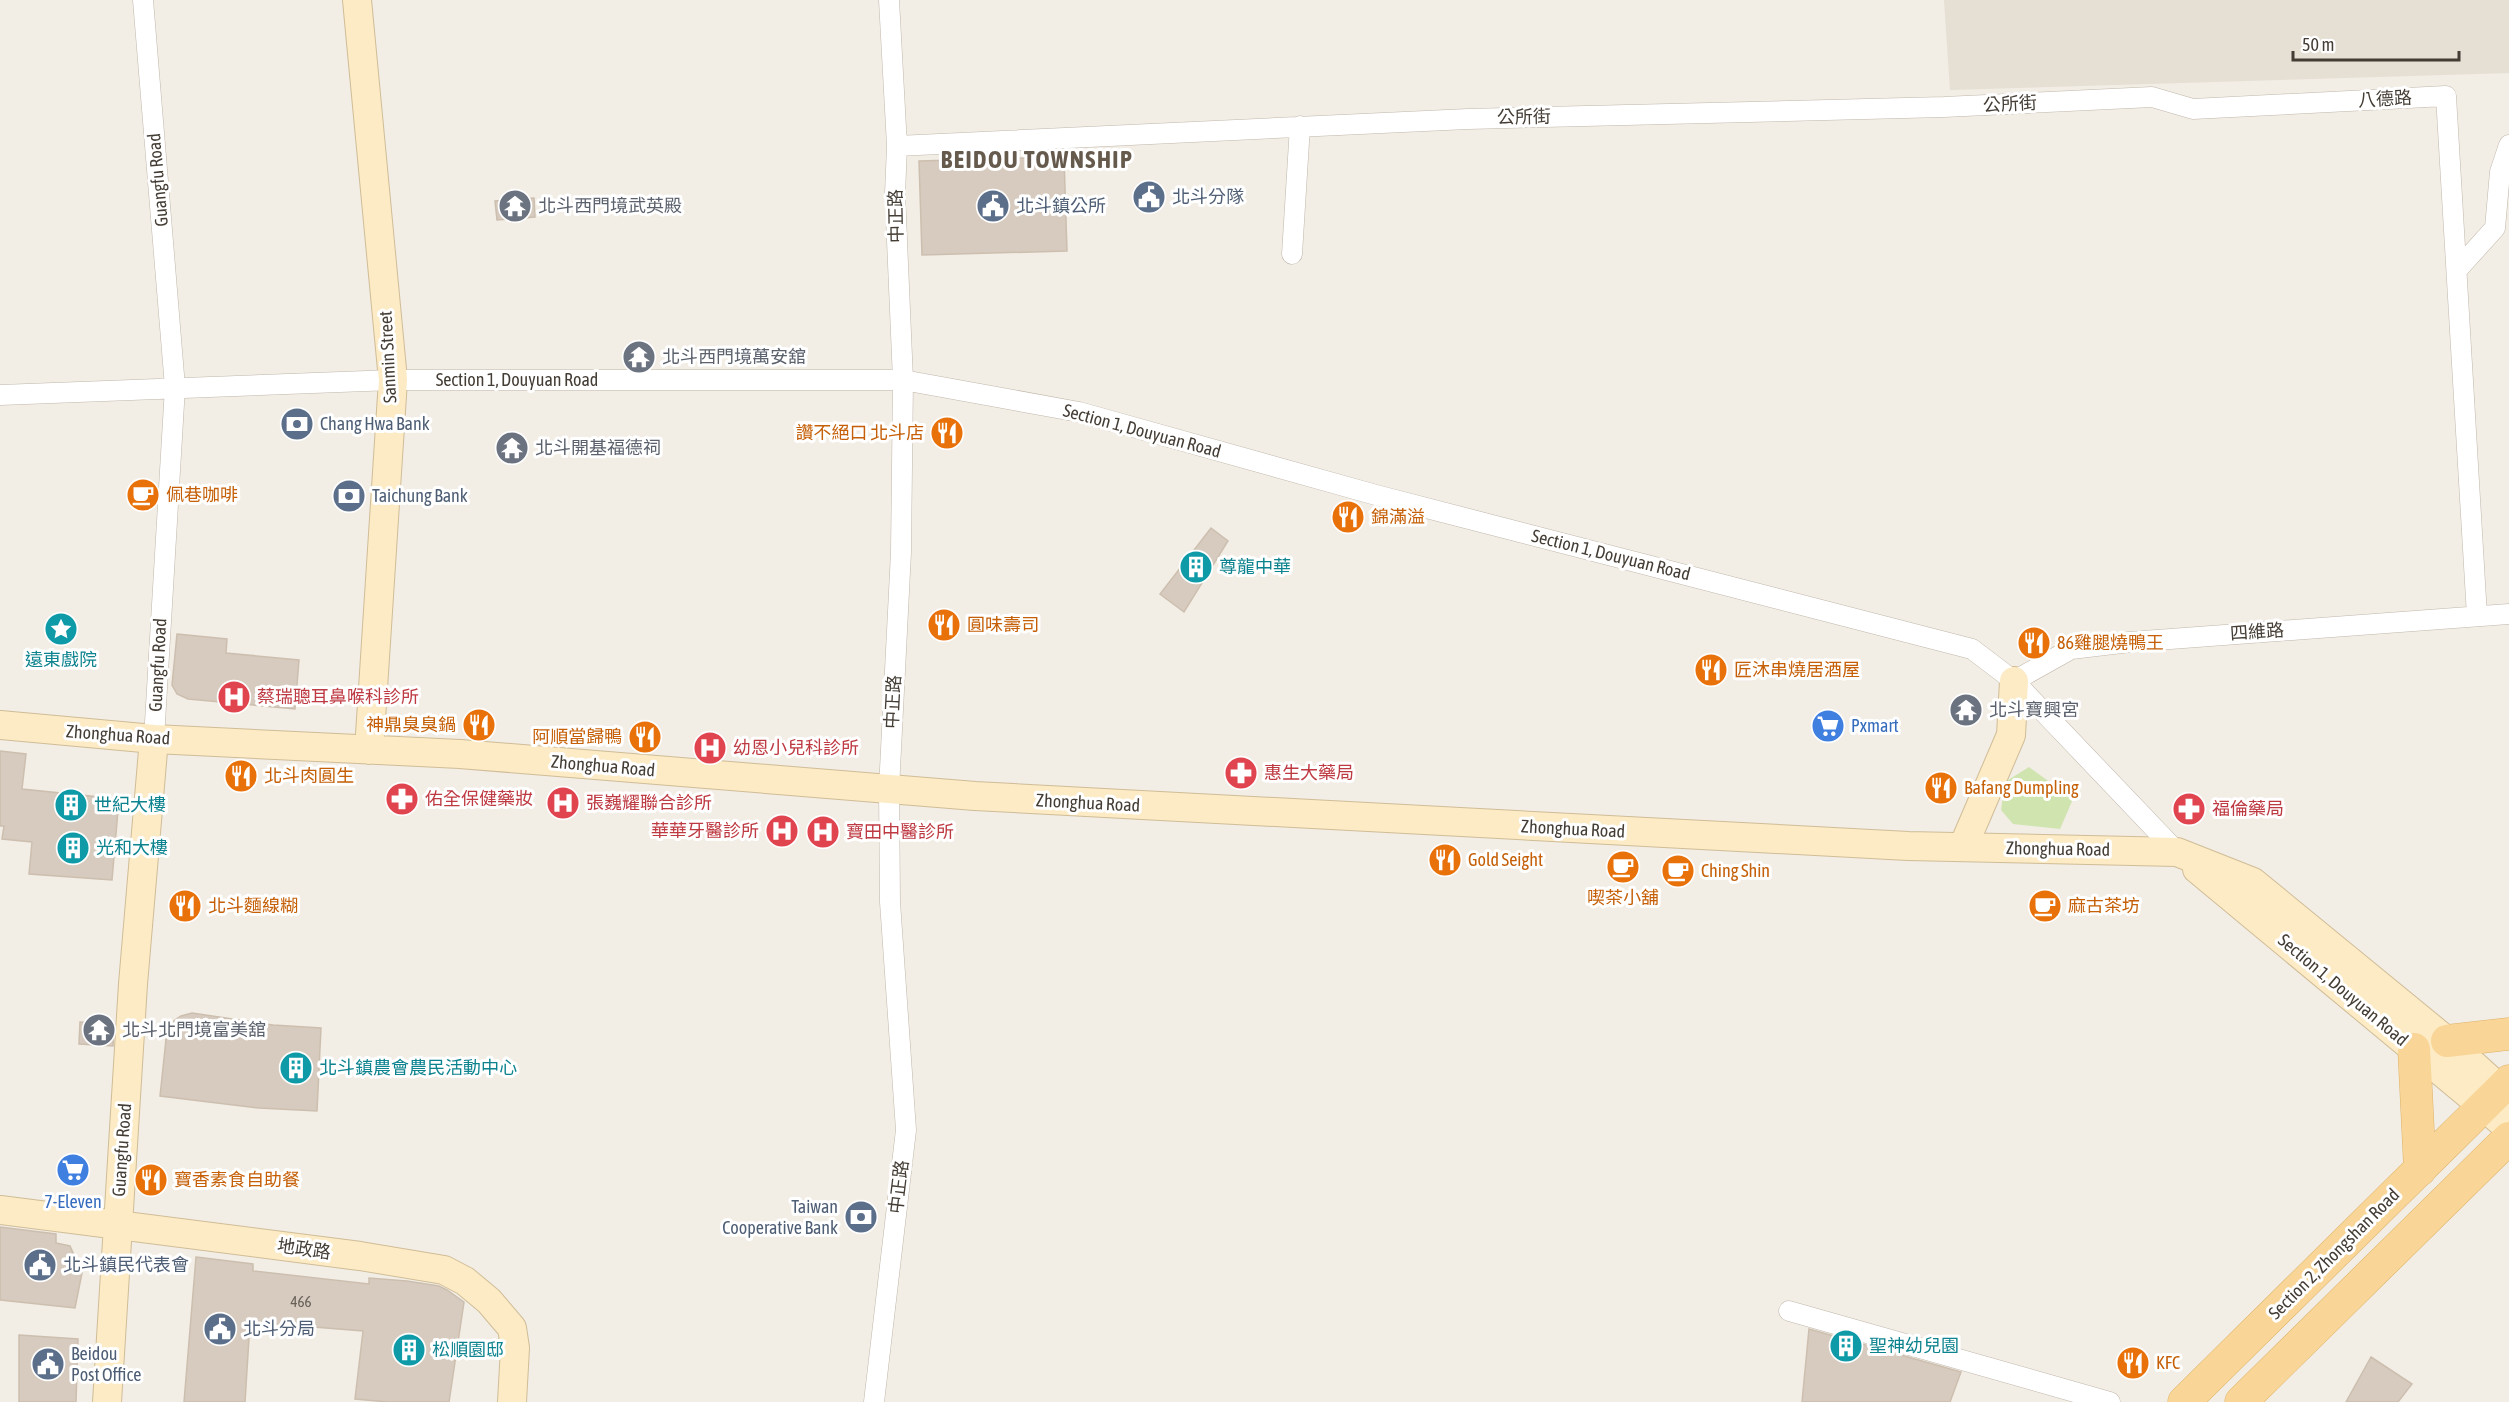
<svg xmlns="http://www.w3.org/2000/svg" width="2509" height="1402" font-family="'Asap Condensed','Noto Sans TC',sans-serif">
<rect width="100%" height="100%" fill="#f2ede5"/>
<path fill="#e5dfd4" d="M1944,0h565v73l-559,17z"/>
<path fill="#d0e4b0" d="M2029,767l44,32 -13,30 -47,-5 -12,-14 4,-28z"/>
<path fill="#d6cbbe" stroke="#cdbfaf" stroke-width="1.5" d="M1064,157l3,94 -145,4 -3,-94z
M534,198l1,19 -38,3 -2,-19z
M1211,528l17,13 -44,71 -24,-18z
M177,634l50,5 -1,14 73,7 -4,49 -107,-10 -11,-5 -5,-9z
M0,751l26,3 -4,35 97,10 -7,81 -83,-6 3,-32 -30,-3 2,-13h-4z
M192,1013l81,12 48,3 -4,83 -58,-3 -99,-12 7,-66 5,-8 9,-6z
M80,1022l34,2 -1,22 -34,-2z
M0,1227l56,7v9l14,3 12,27 -7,35 -75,-8z
M196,1257l57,7v7l116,13v-6l38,3 32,5 8,4 17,12 -15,100h-61l-33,-3 8,-68 -113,-9 -5,80h-61z
M1809,1329l152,43 -11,30h-148z
M19,1335l59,4 -2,63h-57z
M2371,1357l41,27 -14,18h-52z"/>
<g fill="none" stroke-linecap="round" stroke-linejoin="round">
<defs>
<path id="street" d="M143,0l32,387 -21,352
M897,146l571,-27 476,-12 208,-10 41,12 253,-13 31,520
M1292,254l8,-128
M2457,270l38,-42 5,-56 9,-27
M0,395l393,-15h510l176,32 297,83 596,154 42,32 163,171
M2014,681l57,-32 59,-7 379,-28
M1789,1311l321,91
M874,1402l32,-272 -16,-228 -1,-113 12,-237 2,-172 -8,-186 2,-48 -8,-146"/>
<path id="secondary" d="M357,0l36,380 -24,370
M0,725l154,14 306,15 515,42 933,50 269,6 76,30 194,159 62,56
M1963,847l48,-112 3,-54
M2197,869l312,259
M0,1210l360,46 84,14 21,11 24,20 23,27 3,20 -3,54
M107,1402l26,-418 21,-245"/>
<path id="primary" d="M2447,1041l62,-7
M2414,1049l6,121
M2184,1402l325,-321
M2241,1402l268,-264"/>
</defs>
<use href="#street" stroke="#c0b7ab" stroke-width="21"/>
<use href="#secondary" stroke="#d0bd97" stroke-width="30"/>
<use href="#primary" stroke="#ddb268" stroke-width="33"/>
<use href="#street" stroke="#fff" stroke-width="20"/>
<use href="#secondary" stroke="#fcebc5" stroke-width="28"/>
<use href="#primary" stroke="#f9d697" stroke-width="32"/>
</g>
<defs>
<symbol id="civic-disc" viewBox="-11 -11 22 22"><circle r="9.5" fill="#5c6f8a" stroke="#fff"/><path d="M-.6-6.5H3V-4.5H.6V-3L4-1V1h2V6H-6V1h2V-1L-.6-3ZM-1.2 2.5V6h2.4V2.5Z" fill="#fff"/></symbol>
<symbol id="temple-disc" viewBox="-11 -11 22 22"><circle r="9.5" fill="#6b7280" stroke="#fff"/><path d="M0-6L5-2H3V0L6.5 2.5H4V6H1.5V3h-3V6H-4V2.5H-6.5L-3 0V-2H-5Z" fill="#fff"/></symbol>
<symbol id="bank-disc" viewBox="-11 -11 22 22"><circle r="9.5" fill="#5c6f8a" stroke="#fff"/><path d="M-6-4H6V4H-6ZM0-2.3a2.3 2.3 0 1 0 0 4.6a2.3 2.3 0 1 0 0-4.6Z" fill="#fff"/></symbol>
<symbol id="restaurant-disc" viewBox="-11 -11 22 22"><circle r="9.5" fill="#e8710a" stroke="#fff"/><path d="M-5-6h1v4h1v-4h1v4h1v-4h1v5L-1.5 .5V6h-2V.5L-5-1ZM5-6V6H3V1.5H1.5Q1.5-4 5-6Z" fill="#fff"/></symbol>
<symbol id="cafe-disc" viewBox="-11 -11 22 22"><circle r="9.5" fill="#e8710a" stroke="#fff"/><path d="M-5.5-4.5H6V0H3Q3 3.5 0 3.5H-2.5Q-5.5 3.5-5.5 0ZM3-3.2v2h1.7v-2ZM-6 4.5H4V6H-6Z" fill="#fff"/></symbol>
<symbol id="building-disc" viewBox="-11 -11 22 22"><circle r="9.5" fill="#0f9aa8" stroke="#fff"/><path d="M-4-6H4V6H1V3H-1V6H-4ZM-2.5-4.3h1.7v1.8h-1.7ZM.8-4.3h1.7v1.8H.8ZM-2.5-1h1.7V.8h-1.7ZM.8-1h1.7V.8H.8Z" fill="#fff"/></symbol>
<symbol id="sight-disc" viewBox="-11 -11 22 22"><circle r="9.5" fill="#0f9aa8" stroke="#fff"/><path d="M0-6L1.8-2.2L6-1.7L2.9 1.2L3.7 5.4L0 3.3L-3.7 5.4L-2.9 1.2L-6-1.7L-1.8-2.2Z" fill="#fff"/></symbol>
<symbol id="hospital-disc" viewBox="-11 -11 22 22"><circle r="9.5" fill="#e0444e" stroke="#fff"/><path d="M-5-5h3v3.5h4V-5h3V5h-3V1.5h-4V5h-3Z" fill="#fff"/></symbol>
<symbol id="supermarket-disc" viewBox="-11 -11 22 22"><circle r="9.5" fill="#3f7fe0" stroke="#fff"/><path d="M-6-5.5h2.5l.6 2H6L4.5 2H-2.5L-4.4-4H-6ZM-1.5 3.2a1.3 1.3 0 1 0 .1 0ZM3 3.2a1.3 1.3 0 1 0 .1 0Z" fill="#fff"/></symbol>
<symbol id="pharmacy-disc" viewBox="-11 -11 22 22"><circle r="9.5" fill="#e0444e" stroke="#fff"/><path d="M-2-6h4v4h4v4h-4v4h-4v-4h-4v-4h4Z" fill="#fff"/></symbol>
</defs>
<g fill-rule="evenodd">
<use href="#civic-disc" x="1130" y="178" width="38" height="38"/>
<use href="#temple-disc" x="496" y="187" width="38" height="38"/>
<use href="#civic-disc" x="974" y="187" width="38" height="38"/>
<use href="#temple-disc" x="620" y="338" width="38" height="38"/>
<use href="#bank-disc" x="278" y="405" width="38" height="38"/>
<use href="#restaurant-disc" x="928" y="414" width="38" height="38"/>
<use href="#temple-disc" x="493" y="429" width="38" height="38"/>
<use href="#cafe-disc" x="124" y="476" width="38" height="38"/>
<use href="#bank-disc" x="330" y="477" width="38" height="38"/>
<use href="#restaurant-disc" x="1329" y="498" width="38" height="38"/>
<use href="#building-disc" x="1177" y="548" width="38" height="38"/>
<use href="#restaurant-disc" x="925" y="606" width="38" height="38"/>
<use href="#sight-disc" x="42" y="610" width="38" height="38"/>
<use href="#restaurant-disc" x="2015" y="624" width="38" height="38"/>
<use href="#restaurant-disc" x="1692" y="651" width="38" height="38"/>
<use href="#hospital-disc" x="215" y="678" width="38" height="38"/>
<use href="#temple-disc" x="1947" y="691" width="38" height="38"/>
<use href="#restaurant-disc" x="460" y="706" width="38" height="38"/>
<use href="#supermarket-disc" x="1809" y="707" width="38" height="38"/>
<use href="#restaurant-disc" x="626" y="718" width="38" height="38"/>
<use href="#hospital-disc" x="691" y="729" width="38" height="38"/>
<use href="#pharmacy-disc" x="1222" y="754" width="38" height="38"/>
<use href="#restaurant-disc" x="222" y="757" width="38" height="38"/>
<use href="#restaurant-disc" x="1922" y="769" width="38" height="38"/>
<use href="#pharmacy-disc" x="383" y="780" width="38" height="38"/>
<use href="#hospital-disc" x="544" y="784" width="38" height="38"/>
<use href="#building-disc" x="52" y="786" width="38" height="38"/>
<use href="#pharmacy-disc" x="2170" y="790" width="38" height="38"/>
<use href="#hospital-disc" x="763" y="812" width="38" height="38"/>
<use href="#hospital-disc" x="804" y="813" width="38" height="38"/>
<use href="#building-disc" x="54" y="829" width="38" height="38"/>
<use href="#restaurant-disc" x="1426" y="841" width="38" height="38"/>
<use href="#cafe-disc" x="1604" y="848" width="38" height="38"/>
<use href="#cafe-disc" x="1659" y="852" width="38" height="38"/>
<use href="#restaurant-disc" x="166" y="887" width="38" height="38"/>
<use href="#cafe-disc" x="2026" y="887" width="38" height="38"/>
<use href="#temple-disc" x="80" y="1011" width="38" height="38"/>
<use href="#building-disc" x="277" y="1049" width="38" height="38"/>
<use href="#supermarket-disc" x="54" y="1151" width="38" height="38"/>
<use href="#restaurant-disc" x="132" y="1161" width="38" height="38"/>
<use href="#bank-disc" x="842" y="1198" width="38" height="38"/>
<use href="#civic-disc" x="21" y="1246" width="38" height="38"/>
<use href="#civic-disc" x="201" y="1310" width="38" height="38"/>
<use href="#building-disc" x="1827" y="1327" width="38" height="38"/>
<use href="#building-disc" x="390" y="1331" width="38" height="38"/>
<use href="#restaurant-disc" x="2114" y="1344" width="38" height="38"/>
<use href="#civic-disc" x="29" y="1345" width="38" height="38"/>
</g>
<g text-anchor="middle" stroke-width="6" stroke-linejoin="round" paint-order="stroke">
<g font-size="15" fill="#686057">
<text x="301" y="1307">466</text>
</g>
<g font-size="18" fill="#443d35" stroke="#fff">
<text transform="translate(2385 99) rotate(-3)" y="6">八德路</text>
<text transform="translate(2010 104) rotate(-3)" y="6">公所街</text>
<text transform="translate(1524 117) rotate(-1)" y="6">公所街</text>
<text transform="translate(158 180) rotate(-95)" y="6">Guangfu Road</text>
<text transform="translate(896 216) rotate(-91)" y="6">中正路</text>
<text transform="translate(388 357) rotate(-93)" y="6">Sanmin Street</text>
<text x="517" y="386">Section 1, Douyuan Road</text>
<text transform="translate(1142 431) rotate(15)" y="6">Section 1, Douyuan Road</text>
<text transform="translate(1611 555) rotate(14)" y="6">Section 1, Douyuan Road</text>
<text transform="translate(2257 632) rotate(-4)" y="6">四維路</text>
<text transform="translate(158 665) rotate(-87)" y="6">Guangfu Road</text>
<text transform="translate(893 702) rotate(-87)" y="6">中正路</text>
<text transform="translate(118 735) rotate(4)" y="6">Zhonghua Road</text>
<text transform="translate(603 766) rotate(5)" y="6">Zhonghua Road</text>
<text transform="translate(1088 803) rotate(3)" y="6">Zhonghua Road</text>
<text transform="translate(1573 829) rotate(3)" y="6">Zhonghua Road</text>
<text transform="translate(2058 849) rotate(1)" y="6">Zhonghua Road</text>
<text transform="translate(2343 990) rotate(40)" y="6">Section 1, Douyuan Road</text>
<text transform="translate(122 1150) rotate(-86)" y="6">Guangfu Road</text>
<text transform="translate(899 1187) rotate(-83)" y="6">中正路</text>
<text transform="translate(304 1249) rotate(8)" y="6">地政路</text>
<text transform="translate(2334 1254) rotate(-45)" y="6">Section 2, Zhongshan Road</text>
</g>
<g font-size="18" fill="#4e5e75" stroke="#fff" text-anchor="start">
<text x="1172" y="203">北斗分隊</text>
<text x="1016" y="212">北斗鎮公所</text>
<text x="320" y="430">Chang Hwa Bank</text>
<text x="372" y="502">Taichung Bank</text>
<text x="838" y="1213" text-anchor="end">Taiwan<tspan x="838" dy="21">Cooperative Bank</tspan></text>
<text x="63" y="1271">北斗鎮民代表會</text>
<text x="243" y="1335">北斗分局</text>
<text x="71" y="1360">Beidou<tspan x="71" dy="21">Post Office</tspan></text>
</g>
<g font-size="18" fill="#5b616d" stroke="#fff" text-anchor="start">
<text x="538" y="212">北斗西門境武英殿</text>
<text x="662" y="363">北斗西門境萬安舘</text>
<text x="535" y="454">北斗開基福德祠</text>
<text x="1989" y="716">北斗寶興宮</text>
<text x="122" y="1036">北斗北門境富美舘</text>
</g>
<g font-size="18" fill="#c56008" stroke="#fff" text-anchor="start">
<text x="924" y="439" text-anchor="end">讚不絕口 北斗店</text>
<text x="166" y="501">佩巷咖啡</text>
<text x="1371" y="523">錦滿溢</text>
<text x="967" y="631">圓味壽司</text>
<text x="2057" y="649">86雞腿燒鴨王</text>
<text x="1734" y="676">匠沐串燒居酒屋</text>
<text x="456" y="731" text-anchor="end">神鼎臭臭鍋</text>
<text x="622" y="743" text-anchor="end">阿順當歸鴨</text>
<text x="264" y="782">北斗肉圓生</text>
<text x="1964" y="794">Bafang Dumpling</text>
<text x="1468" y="866">Gold Seight</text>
<text x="1701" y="877">Ching Shin</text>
<text x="1623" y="904" text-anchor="middle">喫茶小舖</text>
<text x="208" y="912">北斗麵線糊</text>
<text x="2068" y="912">麻古茶坊</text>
<text x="174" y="1186">寶香素食自助餐</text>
<text x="2156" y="1369">KFC</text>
</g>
<g font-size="18" fill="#0d838f" stroke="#fff" text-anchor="start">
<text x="1219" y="573">尊龍中華</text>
<text x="61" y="666" text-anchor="middle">遠東戲院</text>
<text x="94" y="811">世紀大樓</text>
<text x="96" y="854">光和大樓</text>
<text x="319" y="1074">北斗鎮農會農民活動中心</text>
<text x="1869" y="1352">聖神幼兒園</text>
<text x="432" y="1356">松順園邸</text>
</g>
<g font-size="18" fill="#be3a42" stroke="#fff" text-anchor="start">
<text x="257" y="703">蔡瑞聰耳鼻喉科診所</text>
<text x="733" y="754">幼恩小兒科診所</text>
<text x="1264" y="779">惠生大藥局</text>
<text x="425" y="805">佑全保健藥妝</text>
<text x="586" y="809">張巍耀聯合診所</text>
<text x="2212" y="815">福倫藥局</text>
<text x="759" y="837" text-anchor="end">華華牙醫診所</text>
<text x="846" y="838">寶田中醫診所</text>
</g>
<g font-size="18" fill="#366cbe" stroke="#fff" text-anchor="start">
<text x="1851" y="732">Pxmart</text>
<text x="73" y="1208" text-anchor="middle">7-Eleven</text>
</g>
<g font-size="24" font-weight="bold" letter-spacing="1.5" fill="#665a4d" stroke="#fff">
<text x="1037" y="168">BEIDOU TOWNSHIP</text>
</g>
</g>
<path d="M2293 51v9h166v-9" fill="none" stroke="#443d35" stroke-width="3"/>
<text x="2302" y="51" font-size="18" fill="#443d35" stroke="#ffffff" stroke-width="4.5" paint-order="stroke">50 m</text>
</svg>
